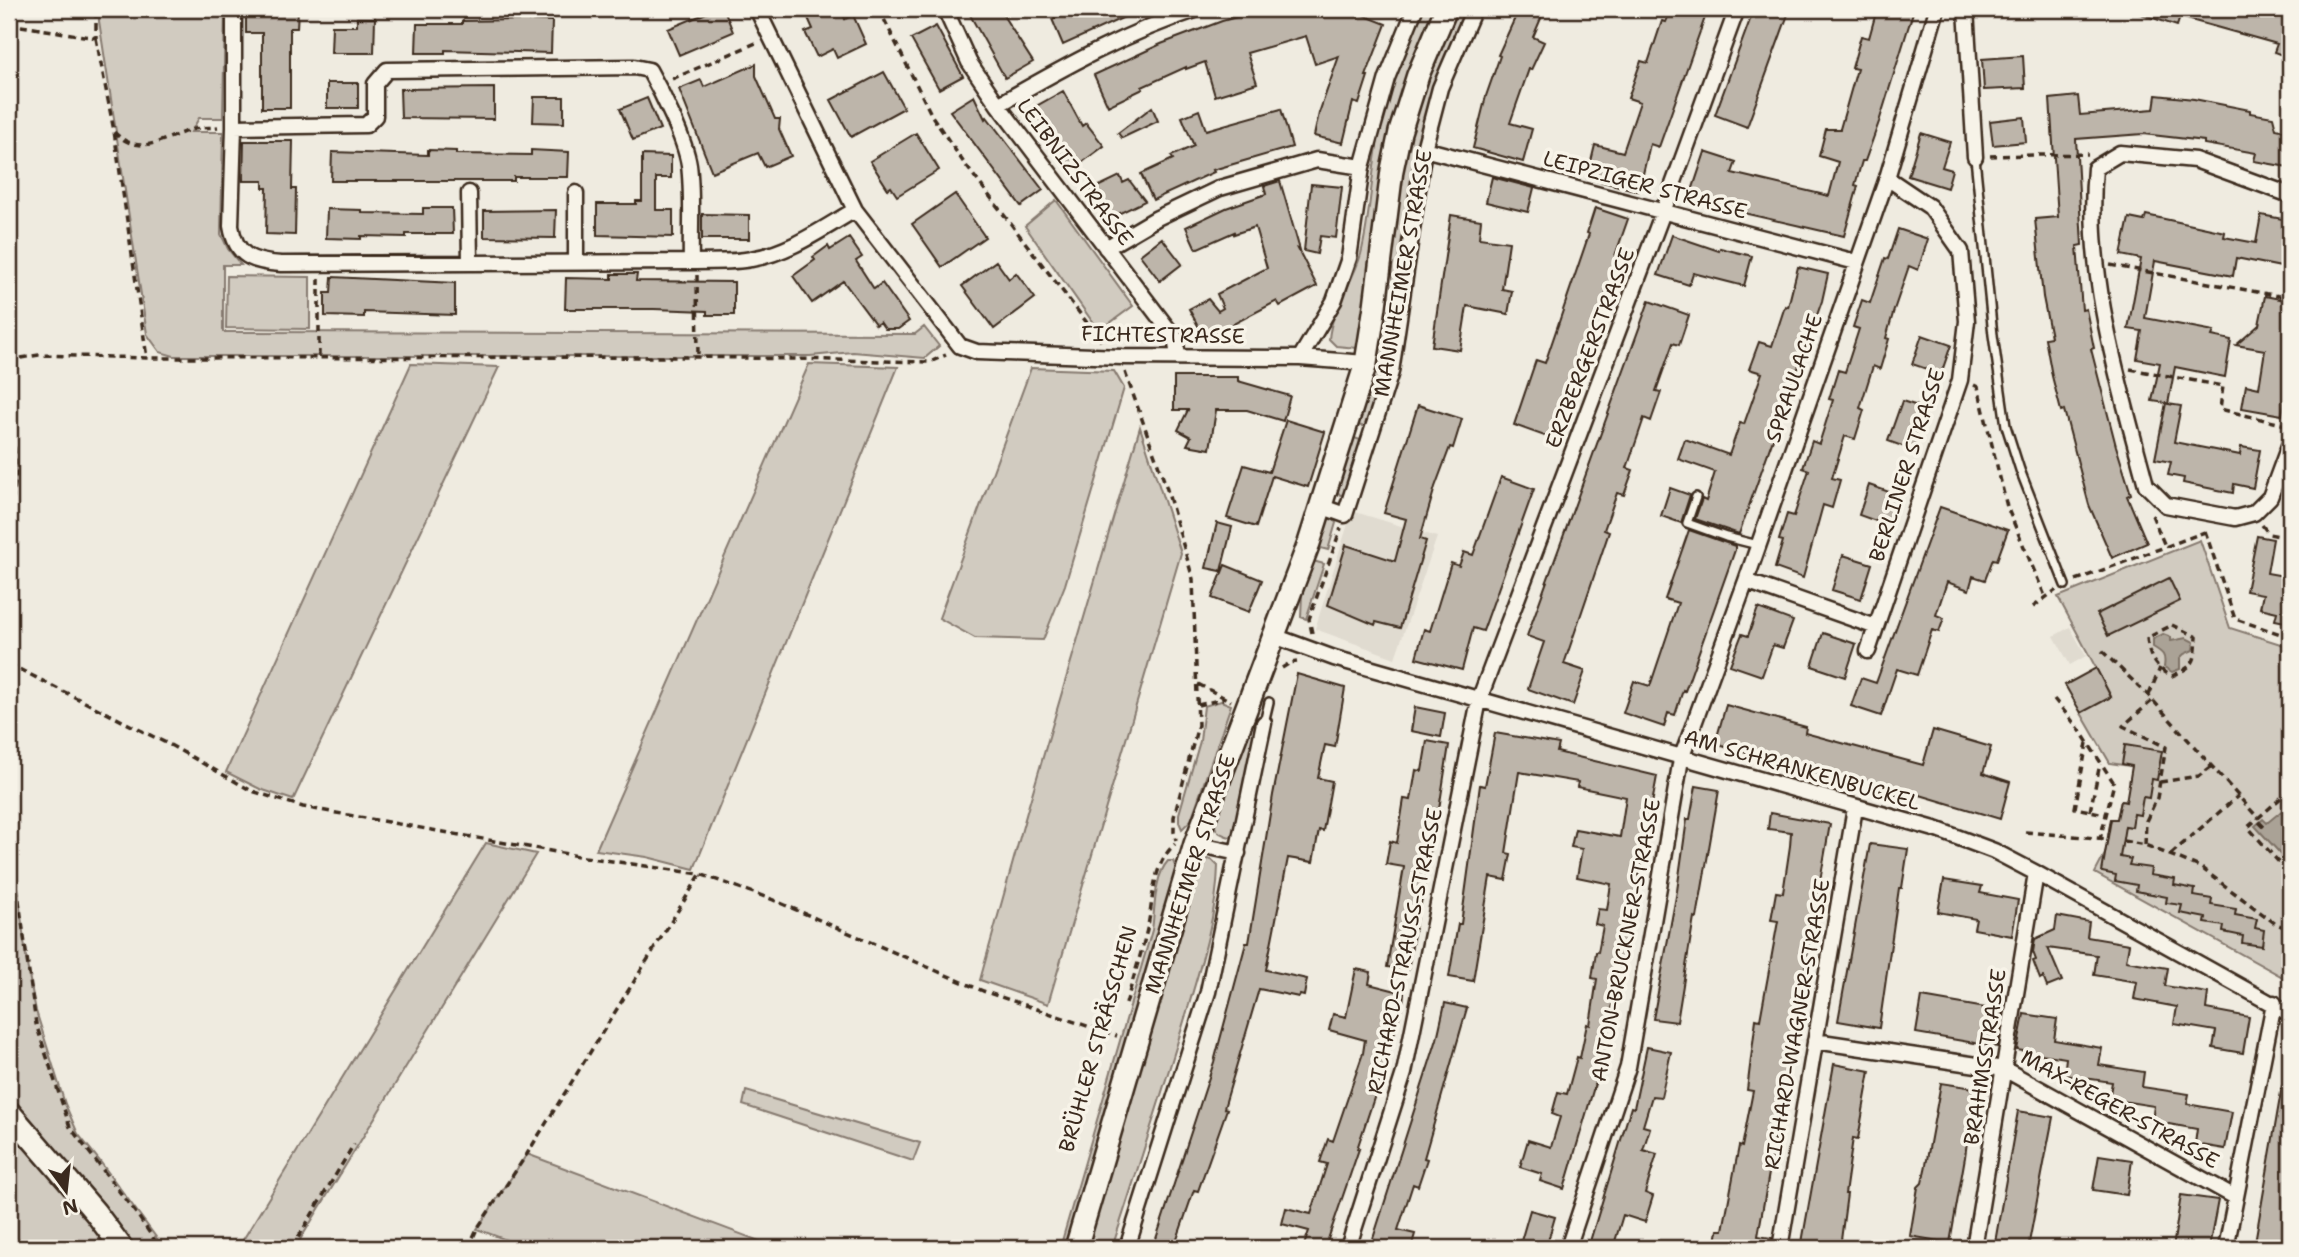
<svg xmlns="http://www.w3.org/2000/svg" width="2299" height="1257" font-family="'Shantell Sans',sans-serif">
<rect width="100%" height="100%" fill="#efebe0"/>
<filter id="ink" filterUnits="userSpaceOnUse"><feTurbulence type="fractalNoise" baseFrequency=".0143" numOctaves="2"/><feDisplacementMap in="SourceGraphic" scale="14" xChannelSelector="R" yChannelSelector="G"/><feConvolveMatrix kernelMatrix="1 2 1 2 8 2 1 2 1" color-interpolation-filters="sRGB"/></filter>
<g filter="url(#ink)">
<path fill="#e0dbd0" d="M1352,511l85,26 -42,121 -80,-29z
M2070,627l16,29 -16,9 -16,-29z"/>
<path fill="#d1cbc0" stroke="#867a6f" stroke-width="2" d="M99,9h126l-2,109h-24l-8,14h32l-2,102 7,15 13,16h-18v67l692,2 9,-7 15,19 -14,12 -72,-6 -43,4h-636l-14,-4 -13,-18 -48,-313z
M1423,9h13l-73,318 -6,21 -21,-2 -7,-7c2,-29 24,-56 32,-85 10,-40 10,-83 19,-123 8,-42 25,-84 43,-122z
M1455,9h13l-36,86 -45,271 -19,62 -13,-4 57,-304 14,-42z
M1056,200l77,106 -34,25 -74,-105z
M227,276l83,1v52l-84,-1z
M411,364l88,3 -206,433 -33,-11 -34,-17z
M809,364l89,3 -204,502 -47,-12 -51,-7z
M1031,368l83,3 10,17 -59,197 -22,55 -68,-2 -36,-20z
M9,424c7,36 11,53 0,88z
M1140,427l41,126 -133,451 -68,-24 48,-172z
M1352,437l11,4 -17,53 -6,1 -4,-6z
M1332,517l4,6 -8,27 -11,-3 10,-29z
M2200,540l30,88 60,19v334l-195,-108 10,-19 6,-35h6l4,-18h5l11,-34 -27,-4 -29,-50 30,-17 -53,-99z
M1313,561l11,3 -18,55 -5,-2 1,-23z
M1221,701l10,4 -40,115 -9,9 -3,-7v-8l21,-73 4,-35z
M1258,718l-19,105 -3,9 -6,5c-10,-3 -15,-5 -16,-16l38,-102z
M9,816l18,149 9,46 29,93 13,30 21,26 65,88h-29l-126,-150z
M486,843l50,11 -241,394h-57z
M1207,859l5,1 6,6c-1,53 -21,111 -36,162 -23,74 -46,147 -70,220h-25l114,-384z
M1168,861h5l3,7 -110,380h-6l92,-318c3,-20 2,-54 16,-69z
M746,1091l174,52 -7,18 -170,-56z
M9,1129h3l99,119h-98l-4,-32v-35l2,-1z
M527,1154l251,94h-250l-51,-19z"/>
<path fill="#aaa296" stroke="#7e7266" stroke-width="2" d="M2163,634l8,3v4l15,-3 8,4 -1,8 -9,4 -4,4v11l-8,3 -8,-5c2,-12 -1,-14 -11,-20v-8z
M2290,804v58l-1,1 -34,-37 8,-7 4,4z"/>
<path fill="#bdb5aa" stroke="#3b2a1e" stroke-width="2" d="M246,9h52l-1,19h-7v80h-28v-75h-16z
M716,9h8l9,23 -54,23 -11,-26z
M804,9h37l4,10 8,-4 13,29 -29,14 -4,-9 -16,8 -12,-25 8,-3z
M981,9h18l34,53 -28,16 -35,-63z
M1077,9h65l-79,36 -11,-26z
M1266,9h82l38,15 -20,52h2l-9,28 -6,-2 -10,41 -29,-7 5,-23 20,-57 -24,8 -9,-28 -59,17 10,30 -42,13 -10,-34 -19,7v-2l-44,20 1,2 -35,17 -14,-31 67,-31 61,-23z
M1519,9h26l-12,28 11,5 -13,28 -2,-1 -19,54 22,6 -9,33 -50,-14 13,-52 14,-40 -2,-1z
M1671,9h37l-49,138 -9,-3 -11,47 -52,-13 8,-33 28,7 17,-50 -12,-4 13,-37 7,2 14,-42 4,1z
M1754,9h36l-43,118 -32,-12z
M1877,9h37l-35,113 -14,39h-3l-7,24 3,1 -14,50 -96,-22 -57,-20 14,-42 31,10 -4,11 97,23 9,-34 -19,-6 7,-27h14l17,-60 -5,-1 9,-32 8,2z
M2135,9h131l20,7 1,-5 3,1v46l-16,-6 3,-8 -97,-27 -3,9 -42,-14z
M357,18h18l-1,35h-43l1,-27h25z
M524,20l28,1 -1,32 -106,-3v3h-29l1,-29h45v-3z
M936,26l27,50 -24,13 -28,-50z
M2023,56l2,32 -41,2 -2,-31z
M756,64v12l19,43h5l-1,10 12,27 -26,11 -7,-14 -46,19 -33,-83 22,-9 3,7z
M884,72l20,36 -53,29 -20,-37z
M327,83h31v25h-31z
M494,88v31l-93,-1 -1,-29z
M1063,91l19,35 4,-3 18,23 -31,23 -22,-29 -18,-32z
M2156,95l38,4 56,11v3l23,4 3,12 14,3v26l-2,9 -34,-6 2,-8 -52,-9v-3l-61,-7 -67,5 6,106 -5,1 5,64 4,-1 8,39 -3,1 25,97 15,48 -4,2 20,47 -35,15 -23,-53 -25,-95 -3,1 -9,-35 -7,-38 6,-1 -8,-40 -8,-78 23,-2 -8,-118 28,-3 2,19 74,-6z
M974,96l11,23 2,-2 56,73 -22,16 -71,-95z
M534,97h30v26l-31,-1z
M647,98l13,31 -27,11 -13,-31z
M1152,107l6,14 -36,17 -4,-5z
M1281,109l11,38 -79,23 1,2 -61,28 -12,-26 32,-15 -2,-3 23,-10 -12,-29 17,-7 7,20z
M2024,117l2,25 -33,3 -3,-24z
M916,133l23,37 -42,26 -6,-9 -3,2 -18,-28z
M1921,133l29,9 -8,25 10,3 -5,18 -39,-12z
M244,141h49l-1,48h4l-1,46 -29,-1 1,-46h-4v-7h-20z
M428,150l28,1v3l75,1v-5l38,2 -1,25h-54v4h-183l1,-29 96,3z
M642,155l29,1v22h-15v32h17v27l-76,-2v-31h39v-3h6z
M1120,176l3,7 6,-3 16,21 -39,19 -15,-30z
M1492,177l42,11 -6,24 -42,-10z
M1280,181l20,69 -2,-1 19,37 -37,20 -3,-5 -72,38 -16,-30 19,-10 10,12 5,-3 -6,-14 50,-26 -12,-41 -21,7v-2l-38,17 -10,-22 40,-19 40,-14 -2,-8z
M1311,184l31,3 -6,51 -16,-2 -3,18 -13,-3z
M955,194l30,43 -43,30 -30,-43z
M423,208h29l1,26h-47v3l-45,-1v3l-35,-1 1,-29 35,1v3l61,1z
M1595,208l33,11 -13,37 4,2 -66,181 -39,-14 22,-65 9,3 44,-129 -2,-1z
M556,210l-1,28 -71,-1v-26z
M702,214l47,1v24h-47z
M1451,215l30,5 -2,18 30,4 -7,47 10,2 -4,23 -41,-8 -7,44 -28,-4z
M2146,215l79,17 -1,5 32,6 5,-28 27,5 -5,22 7,1 -4,25 -50,-10 -3,18 -78,-15 -10,57 69,13 -2,5 19,4 -6,37 -50,-10 -7,37 13,2 -7,36 66,13 1,-8 19,3 -7,38 -19,-4 -1,9 -50,-10 1,-5 -16,-3 3,-13 -16,-3 11,-56 -14,-2 8,-38 -23,-4 5,-28 -14,-2 13,-70 -20,-4 8,-37 15,3z
M1898,229l30,10 -10,31 -9,-4 -15,44 -8,28 3,1 -9,30 -7,-3 -13,42 4,2 -9,29 -10,-3 -13,42 8,2 -8,28 -9,-3 -20,73 -28,-10 8,-27 -4,-1 8,-26 7,2 15,-46 -6,-2 9,-27 7,3 14,-44 -4,-1 9,-29 7,2 14,-43 -6,-2 9,-27 8,3 15,-45 3,1z
M1672,235l47,16 1,-3 32,8 -8,30 -51,-13 -4,12 -31,-10z
M849,238l13,19 -6,4 18,28 8,-6 27,38 -11,8h-13l-5,-7 -4,3 -33,-44 -31,22 -19,-27 22,-16 -2,-3 15,-11 2,4z
M1162,238l20,26 -22,17 -20,-26z
M996,261l13,18 7,-6 19,25 -41,31 -32,-43z
M1798,267l30,7 -6,27 -83,233 -44,-15 7,-20 4,2 9,-29 -37,-13 7,-20 44,16 11,-32 4,1 18,-51 -13,-4 10,-27 13,4 13,-40 3,1z
M612,274h25l-1,7 98,1v33h-27v-4l-53,-2h-89l1,-31 46,1z
M332,277l123,6v32l-91,-3v5l-39,-1v-23h6z
M2265,296l25,5v67l-8,47 -40,-7 4,-23 13,3 6,-38 -29,-5 23,-20z
M1649,301l40,14 -10,30 -6,-2 -17,48 5,1 -10,29 -7,-3 -17,50 6,2 -9,25 -7,-2 -13,37 5,2 -45,132 21,7 -12,34 -45,-16 16,-47 -17,-6z
M1922,335l29,10 -10,29 -29,-10z
M1174,377h64v4l52,15 -7,25 -36,-11h-31l-6,39 -23,-4 4,-8 -13,-7 10,-20h-14z
M1902,401l25,8 -14,41 -25,-9z
M1418,405l44,14 -9,29 -3,-1 -15,40 -15,52 6,2 -26,87 -24,-6 -1,3 -47,-20 18,-60 49,16 11,-42 -22,-6z
M1286,420l39,12 -17,55 -36,-11 -16,51 -29,-9 17,-53 25,7z
M1501,477l33,12 -51,142 -10,-3 -11,42 -46,-12 8,-29 6,2 21,-68 8,3 5,-14 9,3z
M1869,485l29,10 -11,30 -28,-10z
M1670,488l20,7 -9,28 -20,-7z
M1940,507l68,23 -11,30 -4,-1 -8,21 -12,-4 -4,14 -22,-8 -11,33 8,3 -5,14 -7,-2 -15,45 -20,-6 -16,47 -30,-10 10,-28 15,5z
M1217,523l15,4 -11,44 -15,-3z
M1689,530l46,16v4l-50,141 -2,-1 -8,25 -7,-2 -4,14 -41,-14 11,-32 16,5 28,-83 -13,-4z
M2257,536l16,3 -6,34 17,3 -1,3 7,1v43l-15,-3 2,-8 -17,-4 3,-14 -17,-3z
M1843,555l29,9 -11,35 -29,-9z
M1225,565l37,15 -13,32 -37,-14z
M2169,578l11,23 -72,35 -11,-22z
M1758,608l35,13 -10,27 -10,-3 -11,31 -32,-11 12,-31 6,2z
M1823,633l33,11 -11,33 -33,-11z
M2096,668l15,29 -30,16 -16,-28z
M1297,674l48,14 -10,59 -10,-2 -7,33 14,3 -9,50 -4,-1 -6,32 -25,-4 -22,112 41,9 -3,17 -4,-1 -1,2 -40,-8 -35,119 3,1 -29,82 -4,-1 -20,58h-21l61,-186 32,-119h3l24,-148z
M1726,705l80,22 -1,6 118,32 10,-35 58,17 -8,26 27,9 -10,37 -100,-30 -2,7 -183,-52z
M1415,707l30,6 -4,24 -30,-6z
M1495,733l64,11 -2,8 100,24 -37,206h-3l-13,71 -40,136 -24,-8 2,-7 -22,-7 8,-27 23,7 9,-30 -8,-3 6,-22 9,2 10,-37 3,1 7,-34 3,1 7,-46 -5,-1 4,-26h2l5,-26 -8,-2 3,-15 9,1 4,-26 -34,-7 5,-28 -11,-2 4,-18 45,8 6,-40 -49,-10 1,-5 -59,-10 -13,81 5,1 -5,26 -16,-3 -17,104 -24,-4 9,-53h3l19,-139 5,1z
M1427,741l22,4 -14,90h-2l-13,74h-2l-10,61 -21,-3 17,-100 -18,-3 4,-23 7,2 7,-44 7,1 5,-30 6,1z
M2125,745l37,6 -5,29 -5,-1 -3,19 -6,-1 -3,18 -6,-1 -2,13 -7,-1 -5,31 11,2 -2,6 22,3 -1,7 25,4 -1,6 21,4 -1,7 18,3 -1,6 25,4 -1,6 22,4 -2,9 9,2 -2,16 -20,-3 1,-7 -20,-4 1,-6 -19,-3 1,-5 -26,-5 2,-8 -16,-2 1,-6 -31,-6 1,-6 -22,-4 1,-6 -14,-3 9,-53h6l4,-18 5,1 6,-36 -10,-2z
M1696,786l23,4 -22,128 -3,-1 -17,105 -24,-3 24,-128 10,-72h3z
M1770,813l60,11 -72,412 14,2 -1,10h-56l3,-18h5l16,-84 3,1 11,-56 -6,-1 9,-71 4,1 18,-99 -7,-1 5,-28 7,1 7,-47 1,-14 -23,-3z
M1870,844l38,5 -6,39h-3l-20,140 -41,-7z
M1944,880l38,6 -2,7 38,7 -6,36 -38,-7 2,-10 -38,-7z
M2057,916l32,6 -2,15 42,7 -3,17 42,7 -3,18 43,7 -2,16 43,8 -6,36 -30,-5 3,-17 -42,-7 3,-17 -43,-8 3,-17 -43,-7 3,-20 -49,-7 14,33 -15,6 -4,-10 -3,2 -7,-18 3,-1 -3,-8 2,-13 20,-9z
M1356,969l15,3 -2,12 35,9 -1,10 -16,56 -30,90h2l-34,99h-22l6,-17 -27,-7 4,-16 25,6 16,-50 -7,-2 8,-23 5,2 30,-88 2,-13 -36,-10 4,-16 13,3z
M1922,997l81,14 -5,36 -82,-14z
M1445,1003l22,5 -43,150 3,1 -9,27 -5,-2 -15,46 17,4 -4,14h-41l67,-209z
M2024,1014l33,5 -3,21 48,8 -3,17 45,7 -2,15 47,7 -2,10 45,8 -7,37 -30,-5 2,-15 -45,-8 2,-15 -45,-7 3,-17 -48,-7 2,-17 -49,-8z
M1647,1047l24,5 -10,45 -9,-1 -9,30 7,2 -7,22 14,4 -12,39 8,3 -8,26 -22,-7 -10,33h-25l43,-141 3,1z
M1834,1064l36,7 -12,68 -5,-1 -8,56h2l-7,54h-39z
M1941,1083l33,5 -9,69 -15,86 -40,-7 8,-49 4,-4 4,-18z
M2282,1086h8l-1,162h-35z
M2018,1111l35,6 -6,31 -19,100h-34z
M2099,1155l33,5 -5,35 -34,-5z
M2181,1195l37,5 -9,48h-36z
M1530,1210l25,7 -9,31h-27z"/>
<g fill="none" stroke-linecap="round" stroke-linejoin="round">
<defs>
<path id="lane" d="M1975,158l18,177 13,91 14,44 45,115
M1696,497l-9,26 39,14 32,8
M1264,723l5,-21"/>
<path id="street" d="M234,9v118l-3,99c5,31 22,36 50,38l410,-2c20,-1 41,1 60,-3 38,-6 71,-30 104,-49
M757,9l98,201 105,136 17,6 145,5 178,1 66,5
M945,9l24,53 29,43 177,233 3,18
M1966,9l9,148
M998,105c64,-37 129,-73 200,-96
M234,127l132,-2 9,-9v-32l12,-14 247,-3 15,3c13,23 36,69 40,95 4,31 1,66 2,97
M1424,149l432,113
M469,193l1,70
M2290,195l-95,-35 -75,-7 -25,15c-10,108 24,214 51,317l20,20 69,13 19,-5 16,-16 20,-54
M1106,248l51,-30 63,-30 97,-28 45,7
M576,262v-69
M1300,358l34,-57 15,-43 13,-91 25,-89 28,-69
M1320,506l25,9 46,-143 33,-223 16,-61 34,-79
M1746,581l130,46 84,-247 7,-59 -6,-70 -31,-44 -43,-29
M1274,636l60,22 604,172 56,21 42,22 254,141
M1868,651l8,-24
M1195,844l43,9
M1815,1041l189,28 231,128
M1127,1248l81,-256 56,-269
M1348,1248l56,-175 75,-373 184,-488 74,-203
M1568,1248l60,-181 53,-308 65,-178 141,-403 50,-169
M1780,1248l75,-440
M1974,1248l62,-375
M2226,1248l48,-245"/>
<path id="secondary" d="M9,1112l86,100 27,36
M1076,1248l119,-404 114,-301 57,-180 9,-57 17,-136 8,-38 18,-57 28,-66"/>
</defs>
<use href="#lane" stroke="#3b2a1e" stroke-width="12"/>
<use href="#street" stroke="#3b2a1e" stroke-width="19"/>
<use href="#secondary" stroke="#3b2a1e" stroke-width="26"/>
<path stroke="#3b2a1e" stroke-width="3.5" stroke-dasharray="7 5" stroke-linecap="butt" d="M879,9l53,107 32,47 137,178
M9,24l87,14v-29
M96,38l18,93 33,227
M672,79l86,-37
M114,132c26,26 48,6 77,-2 8,-3 18,-2 27,-3
M1990,156l98,-2
M2110,265l180,33
M697,275l1,82
M319,357v-78
M9,360l30,-5 108,3 551,-1 232,5 16,-7
M2130,369l93,17 -3,23 70,17
M1125,372l41,114 27,93 5,146 -24,92v15l2,8
M1974,385l4,2 29,120 38,89
M9,411c5,33 13,66 0,98
M2152,515l13,31
M2262,525l7,9 21,4
M2205,531l30,88 55,18
M2076,580l129,-48
M2033,607l23,-17
M2172,625l25,12c-2,26 -1,28 -25,39 -19,-9 -23,-19 -25,-38z
M1312,633l-3,-14 32,-91
M2102,651l47,45 109,122
M9,664l163,82 80,45 51,16 281,50 116,17 71,25 212,92 134,45
M1282,668l8,-5 7,-1
M1198,684l33,17
M2149,695l11,-27
M2054,699l25,30 35,54 -14,56
M1198,705l25,-6
M2087,743l-12,65 30,6
M2160,782l39,-6 13,-10
M2290,790l-42,37 42,48
M2090,811l10,-47
M2259,822l5,5
M9,828l27,196 34,103 68,89 22,32
M2025,832l83,7
M2123,841l22,4 55,22 76,57 14,5
M2145,845l1,-24 11,-23 9,-51 -43,-21 30,-26
M2171,854l67,-58
M1126,1004c7,-26 16,-52 22,-79 6,-29 4,-60 27,-81
M292,1248l62,-104
M468,1248l9,-19 50,-75 173,-279"/>
<use href="#lane" stroke="#f7f3e8" stroke-width="7"/>
<use href="#street" stroke="#f7f3e8" stroke-width="14"/>
<use href="#secondary" stroke="#f7f3e8" stroke-width="21"/>
</g>
</g>
<g text-anchor="middle" stroke-width="7" stroke-linejoin="round" paint-order="stroke">
<g font-size="21" fill="#3b2a1e" stroke="#f7f3e8">
<text transform="translate(1075 172) rotate(53)" y="7">LEIBNIZSTRASSE</text>
<text transform="translate(1645 185) rotate(15)" y="7">LEIPZIGER STRASSE</text>
<text transform="translate(1403 273) rotate(-80)" y="7">MANNHEIMER STRASSE</text>
<text transform="translate(1163 335) rotate(1)" y="7">FICHTESTRASSE</text>
<text transform="translate(1590 348) rotate(-69)" y="7">ERZBERGERSTRASSE</text>
<text transform="translate(1794 378) rotate(-71)" y="7">SPRAULACHE</text>
<text transform="translate(1907 465) rotate(-72)" y="7">BERLINER STRASSE</text>
<text transform="translate(1802 770) rotate(16)" y="7">AM SCHRANKENBUCKEL</text>
<text transform="translate(1190 874) rotate(-72)" y="7">MANNHEIMER STRASSE</text>
<text transform="translate(1626 940) rotate(-79)" y="7">ANTON-BRUCKNER-STRASSE</text>
<text transform="translate(1405 951) rotate(-78)" y="7">RICHARD-STRAUSS-STRASSE</text>
<text transform="translate(1797 1024) rotate(-80)" y="7">RICHARD-WAGNER-STRASSE</text>
<text transform="translate(1098 1039) rotate(-74)" y="7">BRÜHLER STRÄSSCHEN</text>
<text transform="translate(1985 1057) rotate(-81)" y="7">BRAHMSSTRASSE</text>
<text transform="translate(2120 1109) rotate(29)" y="7">MAX-REGER-STRASSE</text>
</g>
</g>
<rect width="2299" height="1257" fill="none" stroke="#f7f3e8" stroke-width="35"/>
<rect x="18" y="18" width="2264" height="1222" fill="none" stroke="#3b2a1e" stroke-width="2.5" filter="url(#ink)"/>
<g transform="translate(66 1191) rotate(165)" stroke="#f7f3e8" stroke-width="5" paint-order="stroke">
<path d="M0-5L12 26L0 18L-12 26Z" fill="#3b2a1e"/>
<text y="-10" font-size="19" font-weight="bold" text-anchor="middle" fill="#3b2a1e">N</text>
</g>
</svg>
